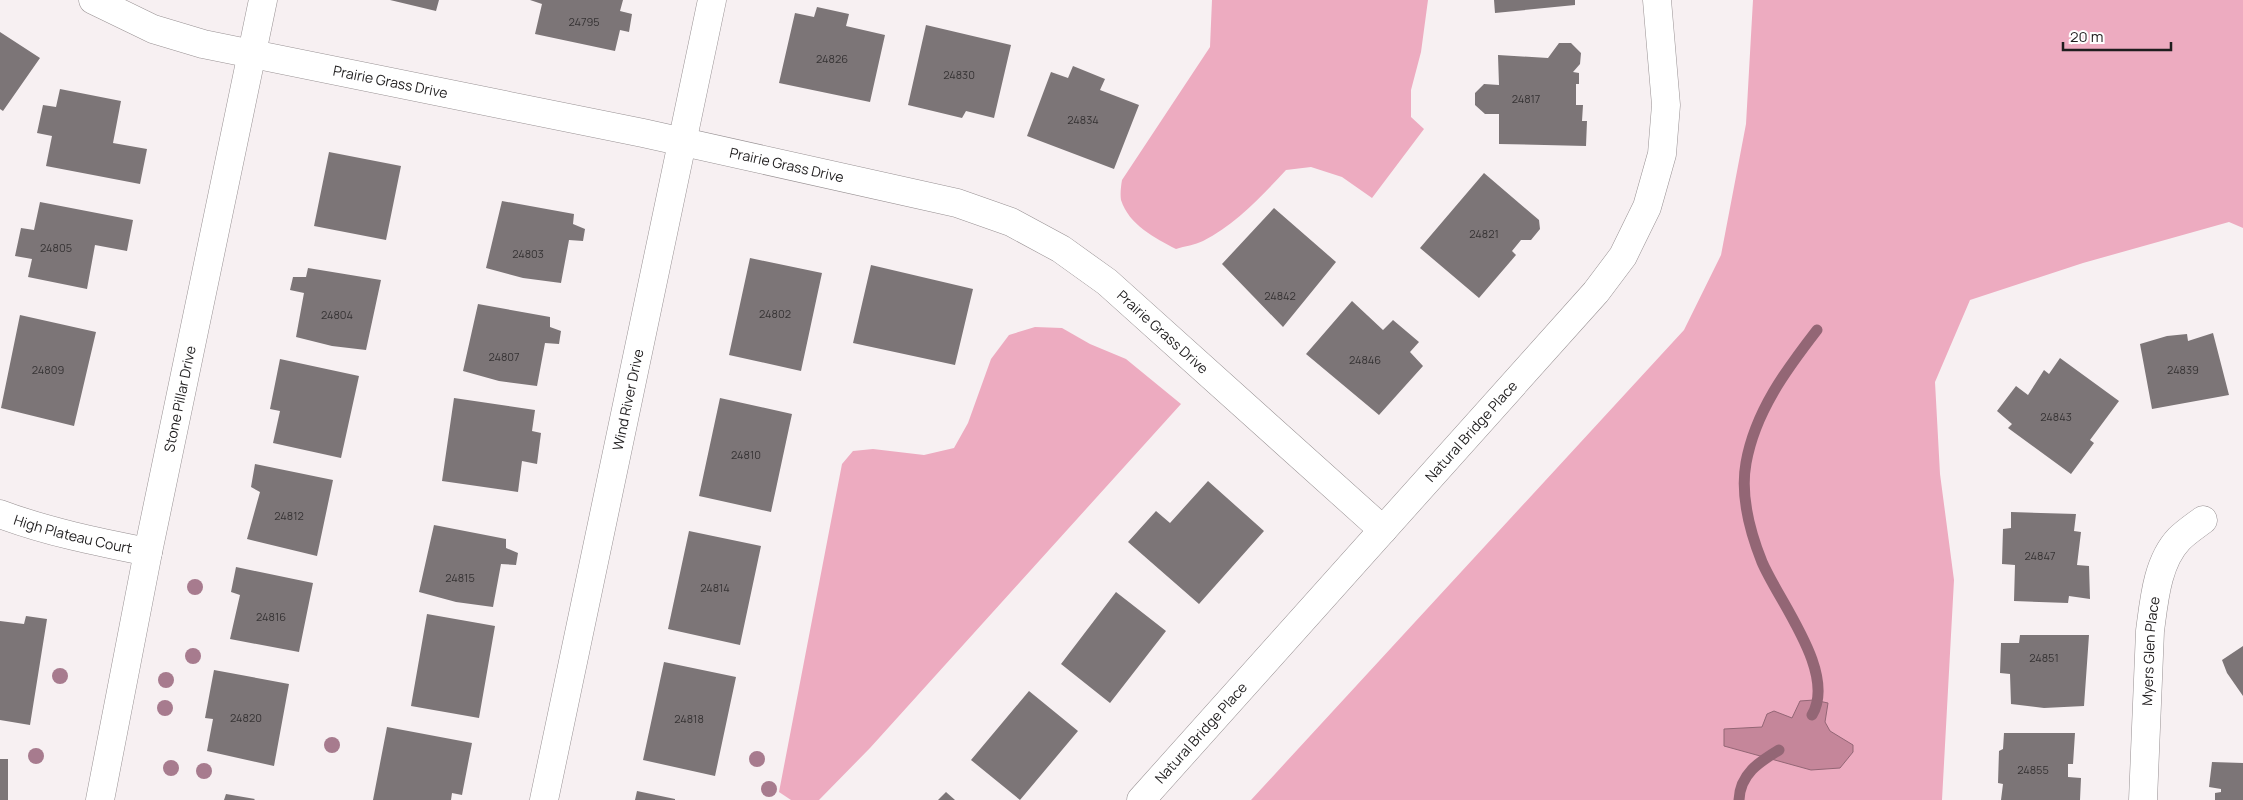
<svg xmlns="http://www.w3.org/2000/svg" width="2243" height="800" font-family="Manrope,sans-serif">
<rect width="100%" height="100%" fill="#f7f0f2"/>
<path fill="#edabc0" d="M1212,0h216l-7,52 -10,38v27l13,12 -52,69 -30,-21 -31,-10 -25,3c-24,26 -51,55 -83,71 -8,4 -18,5 -27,8 -21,-11 -47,-24 -55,-49 -1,-6 0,-14 1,-20l88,-133z
M1753,0h490v228l-14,-6 -146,41 -113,37 -35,82 5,92 14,106 -12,220h-691l433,-470 37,-75 25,-131z
M1035,327l27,1 28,16 36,15 55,45 -311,344 -51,52h-28l-12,-8 63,-328 11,-13 20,-2 51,6 30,-7 14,-25 23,-64 18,-24z"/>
<path fill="#c5869a" stroke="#936675" d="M1814,700l14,3 -3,19 5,9 23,14v7l-13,16 -29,2 -87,-24v-17l38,-2 5,-13 7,-3 18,7 8,-17z"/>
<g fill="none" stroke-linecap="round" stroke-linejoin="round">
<path stroke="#936675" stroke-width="11" d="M1812,715c25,-42 -33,-113 -50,-153 -12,-30 -22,-66 -16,-99 9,-51 40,-93 71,-133
M1739,800c1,-26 20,-38 40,-50"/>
</g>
<path fill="#7c7577" d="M390,0h49l-3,11z
M530,0h93l-3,11 12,3 -3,18 -9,-2 -5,21 -80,-17 7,-30z
M1494,0h81v5l-80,8z
M817,7l32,7 -3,12 39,9 -15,67 -91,-19 16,-70 19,4z
M926,25l85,20 -17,73 -28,-7 -4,7 -54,-13z
M0,32l40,26 -37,53 -3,-2z
M1559,43h12l10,10 -1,11 -7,8 6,1v11h-3v21h7l-1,16h5l-1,25 -87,-2v-30h-14l-10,-9v-12l9,-9 15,1 -1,-30 50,3z
M1073,66l32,13 -5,11 39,15 -25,64 -87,-33 24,-64 17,6z
M60,89l61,12 -8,42 34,6 -7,35 -94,-18 6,-30 -15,-3 6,-28 13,2z
M329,152l72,14 -15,74 -72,-14z
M1484,173l55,47 1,9 -9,11h-10l-9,11 4,4 -37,43 -59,-50z
M502,201l72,13 -1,10 12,5 -2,12 -14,-1 -8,43 -38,-5 -37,-10z
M40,202l93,18 -6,31 -32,-6 -8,44 -59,-12 4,-18 -17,-3 6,-28 13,2z
M1274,208l62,54 -53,65 -61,-63z
M750,258l72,15 -21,98 -72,-16z
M871,265l102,24 -18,76 -102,-22z
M308,268l73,12 -15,70 -34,-4 -36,-9 8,-44 -14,-3 3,-13h13z
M1352,301l31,29 10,-10 26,22 -9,10 13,14 -44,49 -73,-61z
M478,304l72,13v10l11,4 -2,13 -14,-1 -8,43 -38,-5 -36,-10z
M20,315l76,17 -22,94 -73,-18z
M2213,333l16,62 -77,14 -12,-65 27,-8 20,-2 1,7z
M2060,358l59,43 -29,39 4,3 -23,31 -63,-46 4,-4 -15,-13 19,-25 12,9 16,-25 5,4z
M280,359l79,17 -18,82 -68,-15 7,-32 -10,-2z
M454,398l81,12 -3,21 9,2 -4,31 -15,-3 -4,31 -76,-11z
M720,398l72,16 -21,98 -72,-16z
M255,464l78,16 -16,76 -70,-17 13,-47 -9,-5z
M1208,481l56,50 -65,73 -71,-62 28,-31 14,12z
M2011,512l65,2 -2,17 7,1 -4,33 12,1 1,33 -21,-3 -1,7 -54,-2 1,-36 -13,-1 1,-35 8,-1z
M434,525l72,14v9l12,5 -2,12 -15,-1 -8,43 -37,-5 -37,-10z
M689,531l72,15 -21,99 -72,-16z
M236,567l77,16 -14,69 -69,-13 10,-44 -9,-3z
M1116,592l50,39 -56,72 -49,-39z
M427,614l68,12 -16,92 -68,-12z
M26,616l21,3 -17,106 -30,-5v-99l24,3z
M2020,635h69l-5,71 -40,2 -33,-4 -1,-30 -10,-1 1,-30h18z
M2243,646v50l-16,-23 -5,-13z
M664,662l72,15 -21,99 -72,-16z
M214,670l75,14 -15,82 -67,-15 6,-32 -8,-1z
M1029,691l49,40 -58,69 -49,-40z
M387,727l85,16 -10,52 -10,-2 -1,7h-78z
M2004,733h71l-2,31h-5v13l13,1 -1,22h-79l2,-16 -5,-1 1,-32 4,-2z
M0,759h8v41h-8z
M2212,762l31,1v37h-28v-7l6,-1v-3l-12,-2z
M637,791l38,8v1h-40z
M946,792l9,8h-17z
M226,794l29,5 -1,1h-30z"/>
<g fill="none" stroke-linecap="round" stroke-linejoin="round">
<defs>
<g id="street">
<path id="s1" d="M93,0l60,29 50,15 440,89 314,70 54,19 50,27 46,33 276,248"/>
<path id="s2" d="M0,514c48,18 98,28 148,38"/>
<path id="s3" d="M100,800l48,-248 115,-552"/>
<path id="s4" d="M544,800l168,-800"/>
<path id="s5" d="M1141,800l455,-508 27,-36 24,-49 15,-53 4,-49 -9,-105"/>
<path id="s6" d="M2143,800l7,-169c4,-30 7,-69 29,-92 7,-7 16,-13 24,-19"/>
</g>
</defs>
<use href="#street" stroke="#989193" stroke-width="29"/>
<use href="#street" stroke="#fff" stroke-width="28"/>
</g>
<g fill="#a77b8e">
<circle cx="195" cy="587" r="8"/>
<circle cx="193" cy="656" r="8"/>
<circle cx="60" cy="676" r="8"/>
<circle cx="166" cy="680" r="8"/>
<circle cx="165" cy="708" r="8"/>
<circle cx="332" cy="745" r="8"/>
<circle cx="36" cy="756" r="8"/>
<circle cx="757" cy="759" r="8"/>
<circle cx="171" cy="768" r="8"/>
<circle cx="204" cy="771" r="8"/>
<circle cx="769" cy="789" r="8"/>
</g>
<g text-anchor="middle" stroke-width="4" stroke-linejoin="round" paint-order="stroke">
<g font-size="11" fill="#363334">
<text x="584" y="26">24795</text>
<text x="832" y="63">24826</text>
<text x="959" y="79">24830</text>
<text x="1526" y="103">24817</text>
<text x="1083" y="124">24834</text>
<text x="1484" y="238">24821</text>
<text x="56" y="252">24805</text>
<text x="528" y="258">24803</text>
<text x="1280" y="300">24842</text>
<text x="775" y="318">24802</text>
<text x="337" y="319">24804</text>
<text x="504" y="361">24807</text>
<text x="1365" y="364">24846</text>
<text x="48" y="374">24809</text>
<text x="2183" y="374">24839</text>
<text x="2056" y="421">24843</text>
<text x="746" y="459">24810</text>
<text x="289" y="520">24812</text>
<text x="2040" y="560">24847</text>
<text x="460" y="582">24815</text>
<text x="715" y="592">24814</text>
<text x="271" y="621">24816</text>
<text x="2044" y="662">24851</text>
<text x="246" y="722">24820</text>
<text x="689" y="723">24818</text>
<text x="2033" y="774">24855</text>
</g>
<g font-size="14" fill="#1f1d1e" stroke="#fff">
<text dy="5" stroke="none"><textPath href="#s1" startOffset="310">Prairie Grass Drive</textPath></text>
<text dy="5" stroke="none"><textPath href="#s1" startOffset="715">Prairie Grass Drive</textPath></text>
<text dy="5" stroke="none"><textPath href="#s1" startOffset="1135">Prairie Grass Drive</textPath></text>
<text dy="5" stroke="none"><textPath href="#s3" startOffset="409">Stone Pillar Drive</textPath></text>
<text dy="5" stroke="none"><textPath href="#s4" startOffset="409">Wind River Drive</textPath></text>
<text dy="5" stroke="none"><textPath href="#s5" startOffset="495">Natural Bridge Place</textPath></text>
<text dy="5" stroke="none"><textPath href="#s2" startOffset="76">High Plateau Court</textPath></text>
<text dy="5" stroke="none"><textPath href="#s6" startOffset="149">Myers Glen Place</textPath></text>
<text dy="5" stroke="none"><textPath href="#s5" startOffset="90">Natural Bridge Place</textPath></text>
</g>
</g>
<path d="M2063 42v8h108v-8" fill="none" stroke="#1f1d1e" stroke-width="2.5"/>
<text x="2070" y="42" font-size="15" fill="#1f1d1e" stroke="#ffffff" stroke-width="4" paint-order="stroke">20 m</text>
</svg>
